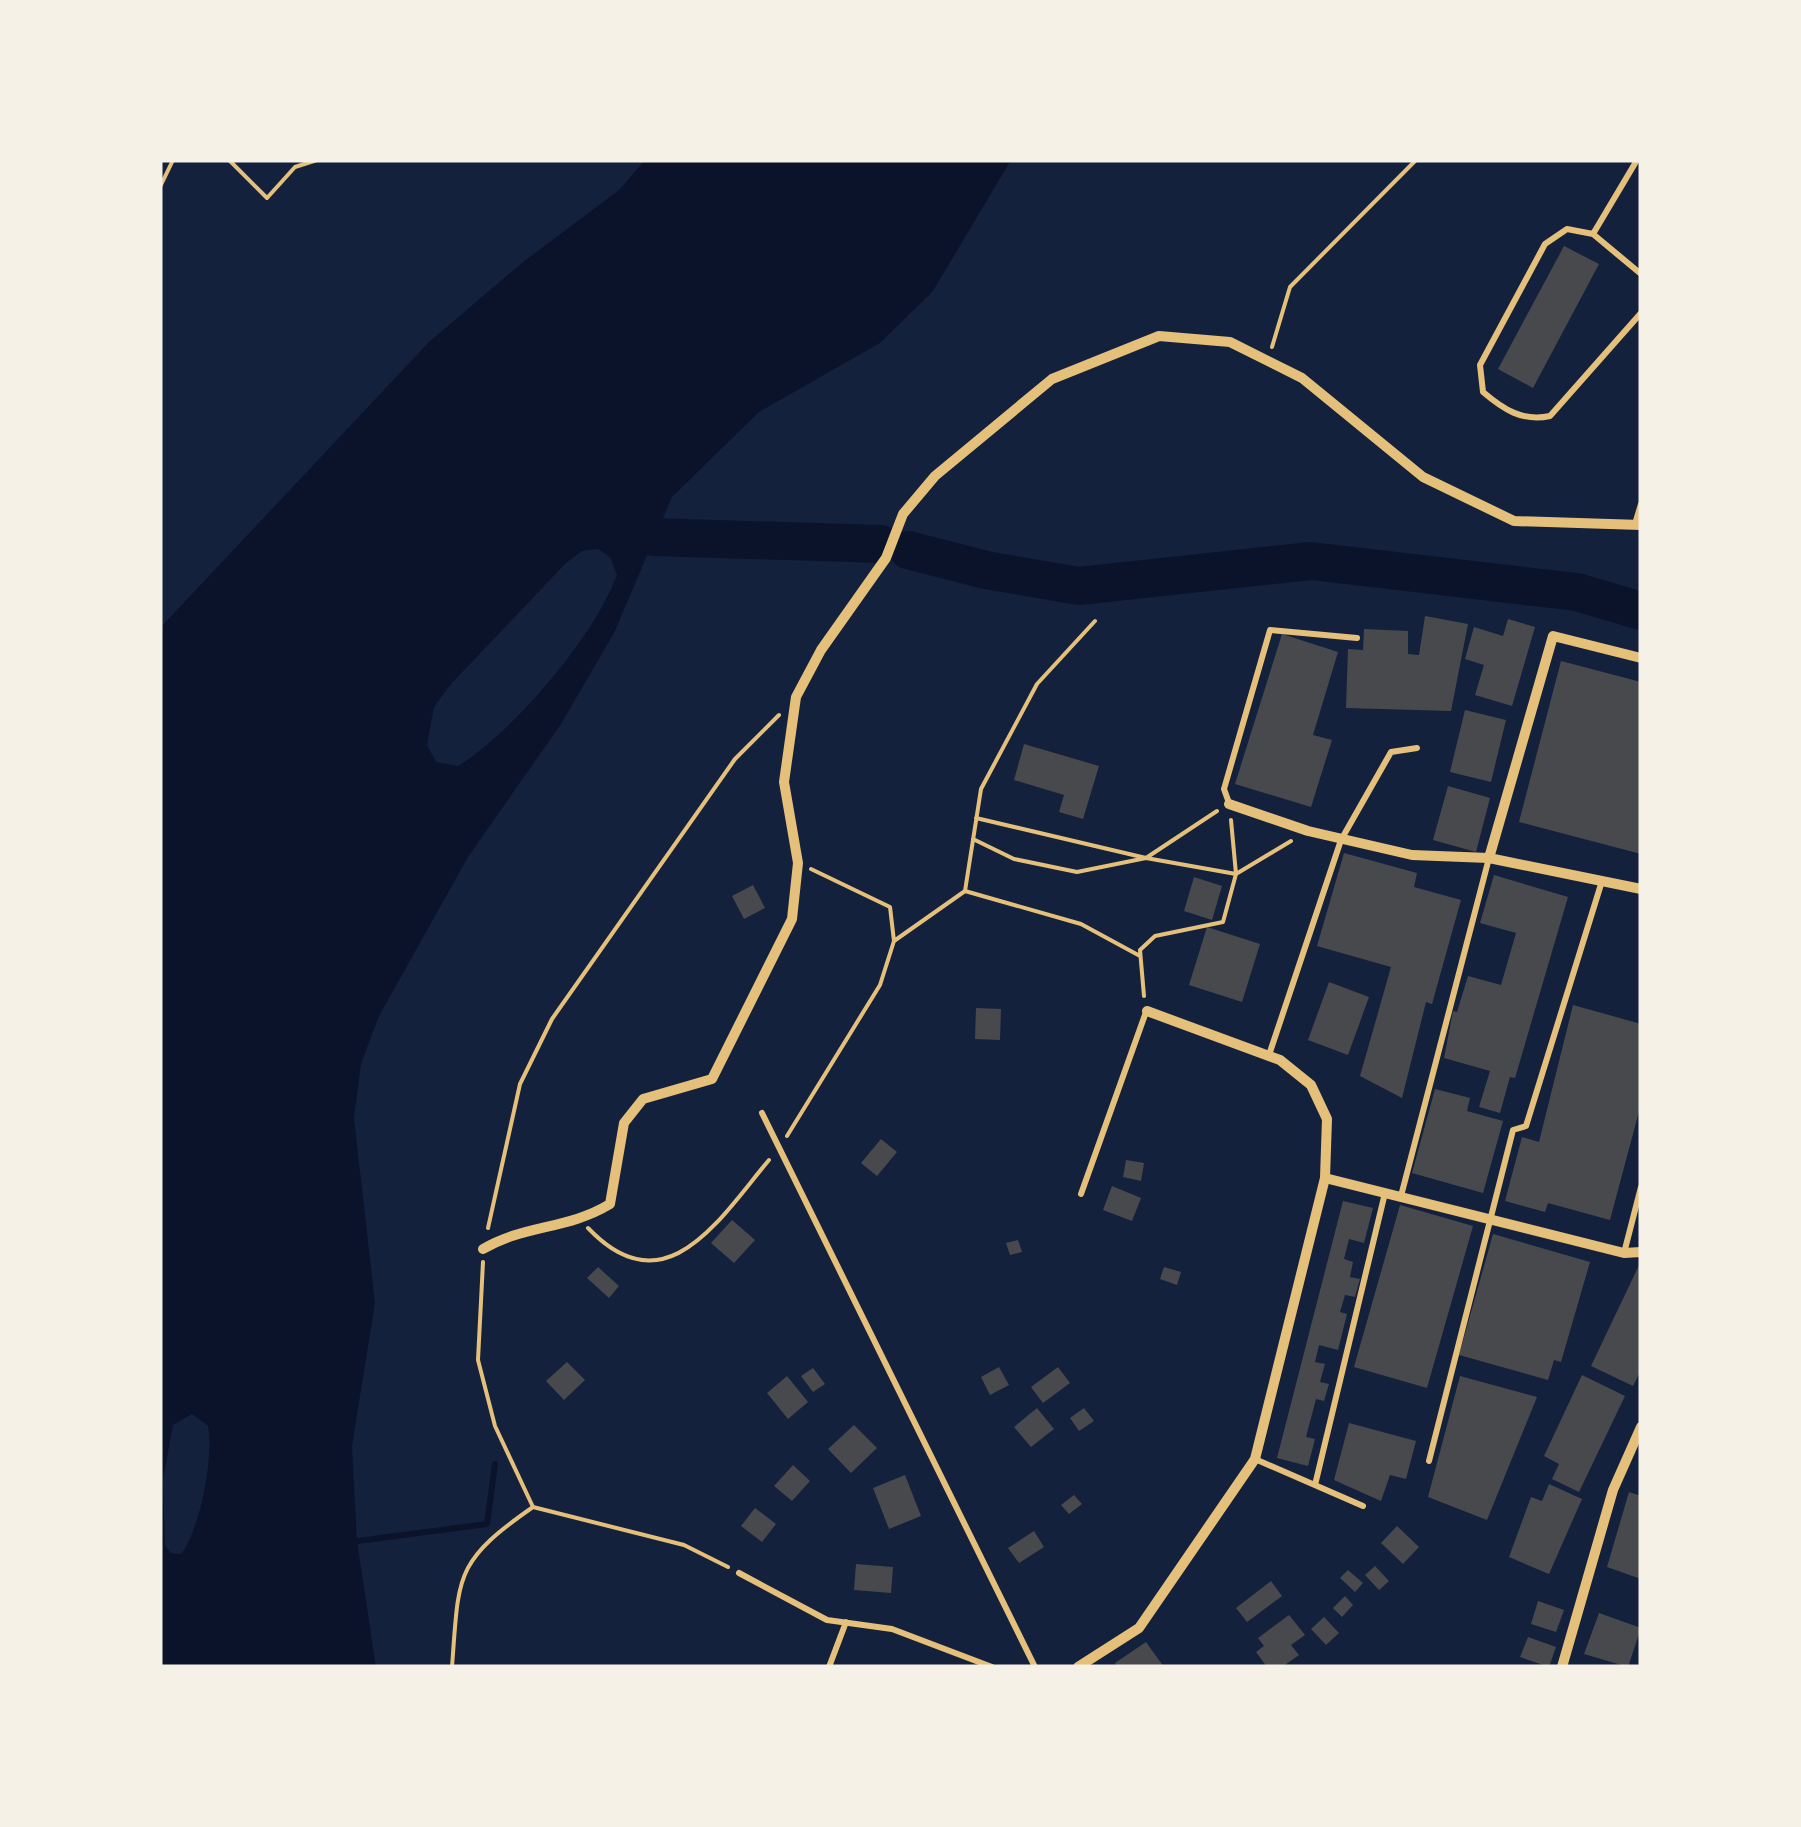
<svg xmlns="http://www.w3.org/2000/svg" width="1801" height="1827" font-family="'Noto Serif',serif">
<rect width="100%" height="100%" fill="#14213d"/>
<path fill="#0b132b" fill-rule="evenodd" d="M645,160h366l-78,131 -53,52 -121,69 -87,85 -58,136 -53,91 -93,133 -89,159 -18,48 -7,54 21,185 -23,143 5,95 19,126h-216v-1039l269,-286 94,-80 96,-72zM598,549l12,8 7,18c-23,62 -103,156 -159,191l-22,-4 -9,-17 7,-38 17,-23 115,-121 16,-12zM192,1414l16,12c6,31 -8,104 -27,128l-10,-1 -6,-7 -2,-67 10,-54z"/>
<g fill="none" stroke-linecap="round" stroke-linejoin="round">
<path stroke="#0b132b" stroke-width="6" d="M350,1542l137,-18 8,-60"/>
<path stroke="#0b132b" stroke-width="38" d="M606,523l48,14 227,7
M908,550l78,20 93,16 232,-25 266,31 64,19"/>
</g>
<path fill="#48494c" d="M1564,246l35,18 -66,124 -35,-19z
M1425,616l43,8 -17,87 -105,-3 2,-59 15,1 1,-21 44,2v23l11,1z
M1508,619l27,8 -23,79 -37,-11 9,-30 -19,-6 9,-32 29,9z
M1282,634l56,18 -25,83 19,5 -21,67 -76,-23z
M1561,661l80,21v172l-122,-32z
M1465,710l41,10 -15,62 -41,-10z
M1024,744l75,22 -16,53 -24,-7 5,-17 -50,-15z
M1448,786l42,12 -14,54 -43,-12z
M1344,853l73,20 -3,14 47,13 -29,104 -6,-2 -24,96 -42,-22 31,-109 -74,-21z
M1494,875l74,22 -53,181 -5,-1 -10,36 -21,-6 11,-36 -46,-13 9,-47 4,1 11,-36 33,9 15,-52 -36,-10z
M1194,877l28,9 -10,34 -28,-9z
M753,885l12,23 -21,11 -12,-23z
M1207,927l53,17 -18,58 -53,-17z
M1329,982l40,15 -21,58 -40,-15z
M1573,1005l68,19v80l-31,116 -62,-17 -3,9 -40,-11 17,-64 17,5z
M976,1008l25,1 -1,31 -25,-1z
M1435,1089l35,9 -3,13 36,10 -20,72 -71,-20z
M881,1139l16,13 -20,24 -16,-13z
M1126,1160l18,3 -3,18 -18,-4z
M1112,1186l29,12 -9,23 -29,-11z
M1343,1201l30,7 -9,35 -15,-4 -5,20 9,3 -3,15 10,2 -5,18 -10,-2 -5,17 7,2 -9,36 -19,-5 -4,17 10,2 -5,18 9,2 -5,17 -8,-2 -10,38 9,2 -7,27 -31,-8z
M1400,1205l73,21 -46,162 -73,-21z
M732,1220l23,20 -21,23 -23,-20z
M1493,1234l97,28 -29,100 -7,-2 -6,20 -89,-25z
M1018,1240l4,12 -12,3 -4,-12z
M1641,1261v109l-8,16 -42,-20z
M598,1267l21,19 -10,12 -22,-20z
M1164,1267l17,5 -4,13 -17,-6z
M567,1362l18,18 -21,20 -18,-19z
M999,1367l10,18 -19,10 -9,-18z
M1058,1367l12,16 -27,20 -12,-16z
M813,1368l12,16 -12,8 -12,-16z
M1582,1375l43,21 -46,96 -27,-13 7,-15 -15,-8z
M787,1376l21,26 -20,17 -21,-26z
M1460,1376l77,21 -50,123 -59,-23z
M1037,1408l17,21 -23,18 -17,-20z
M1084,1408l10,13 -15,10 -9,-13z
M1349,1423l67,18 -10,38 -16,-4 -9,26 -47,-21z
M854,1425l23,23 -26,25 -23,-24z
M793,1465l17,16 -18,20 -18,-15z
M905,1475l16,41 -32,13 -16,-41z
M1549,1484l33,15 -33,75 -40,-17 22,-60 11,4z
M1629,1492l12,4v83l-34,-12z
M1074,1495l8,9 -13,10 -8,-9z
M755,1508l21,16 -14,18 -21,-16z
M1397,1526l22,21 -16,17 -22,-21z
M1034,1531l10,16 -25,16 -11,-15z
M856,1564l37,3 -2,26 -37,-3z
M1375,1566l14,15 -10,9 -14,-15z
M1348,1570l15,13 -8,9 -15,-14z
M1271,1581l11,15 -35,26 -11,-14z
M1345,1596l8,9 -11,12 -9,-9z
M1538,1601l26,9 -8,22 -25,-8z
M1599,1613l42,15 -13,39 -44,-13z
M1289,1615l16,20 -14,10 8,10 -17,12h-15l-11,-15 8,-6 -6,-8z
M1324,1617l15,16 -13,12 -15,-16z
M1528,1637l28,10 -7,20 -29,-10z
M1146,1642l18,25h-47l-2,-4z"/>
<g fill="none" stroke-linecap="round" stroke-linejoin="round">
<path stroke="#e5c07b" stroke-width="4" d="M229,160l38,38 28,-31 22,-7
M160,187l13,-27
M1272,347l18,-60 126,-127
M976,818l170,40 71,-47
M973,839l41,20 63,13 69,-14 90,16 55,-33
M965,891l16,-102 56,-105 58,-63
M894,941l71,-50 116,33 59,32
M1144,996l-4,-46 15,-14 68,-14 13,-48 -5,-54
M787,1136l93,-151 14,-44 -4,-34 -79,-38
M488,1228l32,-144 32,-65 183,-260 44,-44
M588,1228c78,82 132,-10 181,-68
M533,1507l151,38 44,22
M452,1667c7,-92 2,-105 81,-160l-38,-81 -17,-66 5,-98"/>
<path stroke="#e5c07b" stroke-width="6" d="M1593,234l44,-74
M1641,274l-48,-40 -26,-5 -22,15 -65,121 3,27c20,17 39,30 67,24l91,-103
M1635,524l6,-20
M1229,803l-5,-14 46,-159 87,8
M1269,1055l72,-215 50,-88 26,-4
M762,1113l273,554
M1081,1194l65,-182
M1401,1196l88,-338
M1624,1253l17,-66
M1255,1459l108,47
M1429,1461l84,-331 13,-4 76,-245
M1315,1485l70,-292
M739,1573l88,47 65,9 100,38
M829,1667l17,-45"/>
<path stroke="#e5c07b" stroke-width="10" d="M1229,804l79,27 104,24 77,3 152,31
M1489,858l64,-222 88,22
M1325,1178l299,75 17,-1
M483,1249c43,-25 84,-19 127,-45l14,-81 19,-24 69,-20 80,-160 6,-56 -14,-81 12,-85 25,-47 65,-92 17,-44 32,-38 117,-97 107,-43 71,6 72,36 121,99 91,44 127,4
M1078,1667l61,-39 116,-169 70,-281 2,-59 -16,-34 -31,-25 -133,-49
M1562,1667l51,-177 28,-63"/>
</g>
<rect width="1801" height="1827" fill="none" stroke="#f6f1e7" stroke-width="325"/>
</svg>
